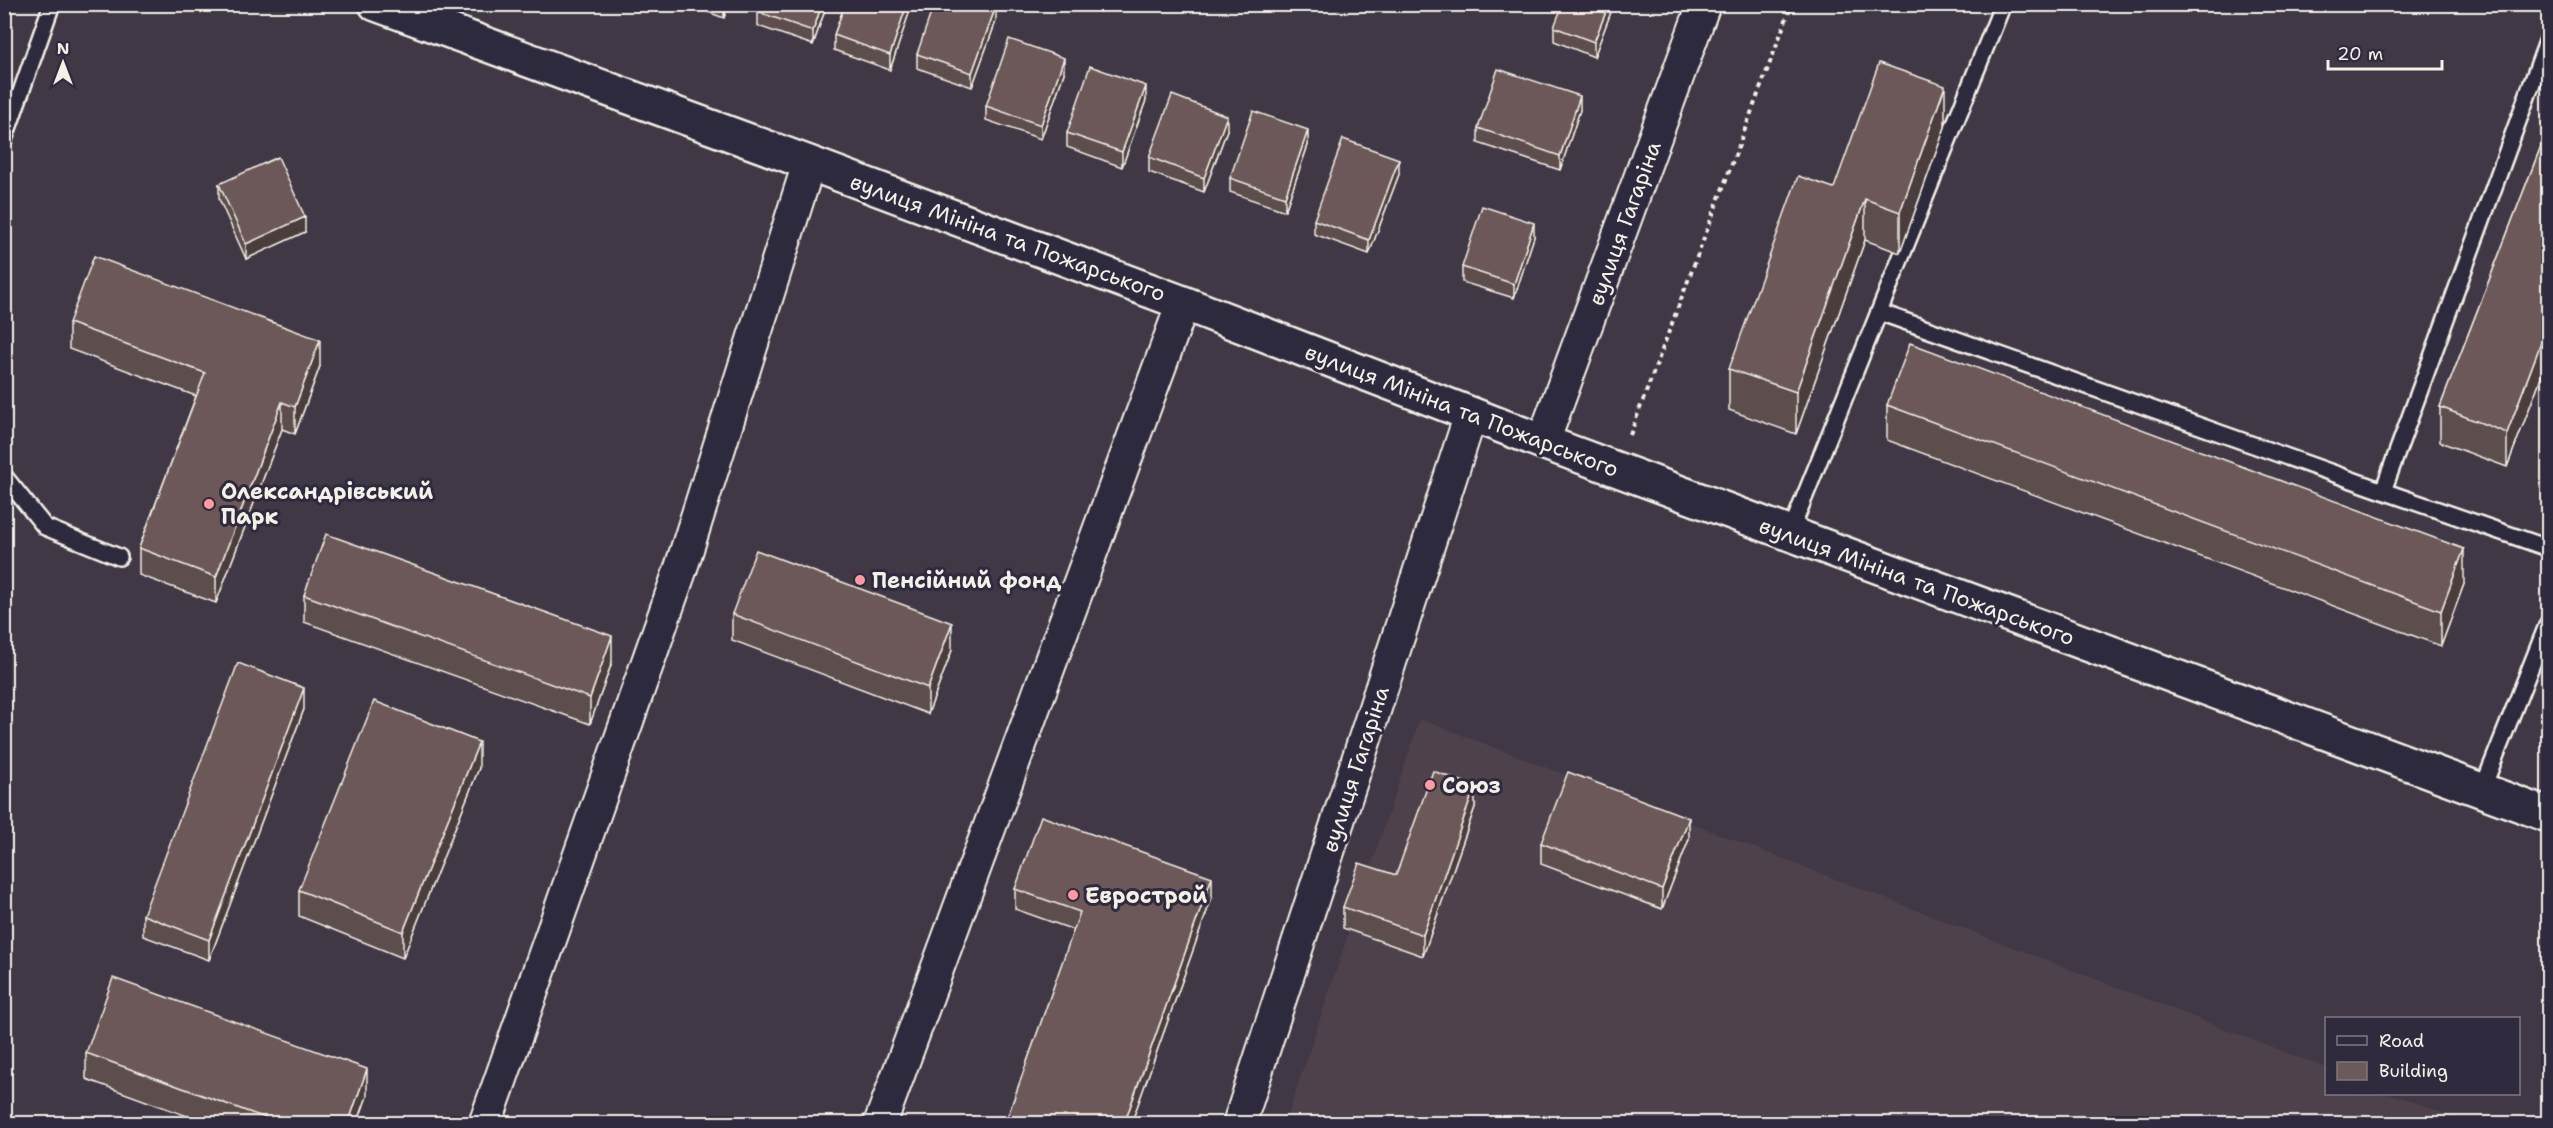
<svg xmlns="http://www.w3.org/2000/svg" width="2553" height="1128" font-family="'Shantell Sans',sans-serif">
<rect width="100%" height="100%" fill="#413845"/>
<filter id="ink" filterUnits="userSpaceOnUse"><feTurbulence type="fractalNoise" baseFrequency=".0167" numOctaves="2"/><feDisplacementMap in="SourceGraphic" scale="12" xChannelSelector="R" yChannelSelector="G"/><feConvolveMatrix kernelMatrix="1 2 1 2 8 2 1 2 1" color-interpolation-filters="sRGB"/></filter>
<g filter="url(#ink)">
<path fill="#4e424b" d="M1420,719l906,349v26h66l78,29 -1185,1z"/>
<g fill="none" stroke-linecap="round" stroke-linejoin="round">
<defs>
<path id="lane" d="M4,140l48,-136
M1879,312l504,179 165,-452
M4,476l41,51 74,30
M2383,491l165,57
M1790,533l213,-529
M2482,790l66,-167"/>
<path id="street" d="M1543,442l161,-438
M485,1124l196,-556 128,-405
M880,1124l303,-821
M1239,1124l232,-710"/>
<path id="secondary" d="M376,4l433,159 374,140 360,139 1005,373"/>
</defs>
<use href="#lane" stroke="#f4f1e8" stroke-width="20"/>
<use href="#street" stroke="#f4f1e8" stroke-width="36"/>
<use href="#secondary" stroke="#f4f1e8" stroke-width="38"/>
<path stroke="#f4f1e8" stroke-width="4" stroke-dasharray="4.5 4.5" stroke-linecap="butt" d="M1630,435l162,-431"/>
<use href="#lane" stroke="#2f2a3d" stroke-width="15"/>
<use href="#street" stroke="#2f2a3d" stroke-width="32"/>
<use href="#secondary" stroke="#2f2a3d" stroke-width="33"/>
</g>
<path fill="#5d4d4d" stroke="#f4f1e8" stroke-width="1.5" d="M686,4h42l-4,14z
M827,4l-14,41 -55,-19v-14z
M845,4h67l-22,66 -56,-20v-15z
M1614,4l-20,53 -40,-16v-14z
M996,21l-24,66 -55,-19v-14z
M1064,73l-23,66 -55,-19v-14z
M1146,100l-24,67 -55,-20v-14z
M1580,110l-20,60 -82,-27v-15z
M1945,127l-45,126 -35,-13 -69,194 -67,-24v-41l105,-181z
M2548,128v231l-41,108 -67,-25v-35z
M1227,130l-23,62 -55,-20v-15z
M1308,145l-23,66 -55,-19v-14z
M1399,174l-30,80 -55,-20v-14z
M219,184l86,48 -59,27 -27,-60z
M1534,237l-20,61 -52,-16v-15z
M69,323l251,43 -25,68 -13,-5 -66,174 -77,-28v-27l57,-152 -127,-47z
M1887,405l577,179 -23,62 -554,-206z
M304,595l308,67 -22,62 -286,-102z
M732,614l220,36 -24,64 -196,-74z
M304,709l-95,251 -66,-24v-21z
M479,768l-76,190 -104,-42v-26z
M1475,807l-52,149 -80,-28v-21l53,-32z
M1689,839l-27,70 -121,-45v-21z
M1015,889l197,8 -81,227h-126l69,-194 -59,-21z
M86,1053l281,43 -10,28h-148l-123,-45z"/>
<path fill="#4c3e3e" stroke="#f4f1e8" stroke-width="1.5" d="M724,4h4l-4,14z
M822,4h5l-14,41v-14z
M907,4h5l-22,66v-15z
M1609,4h5l-20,53v-15z
M996,6v15l-24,66v-14z
M1064,58v15l-23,66v-14z
M1146,86v14l-24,67v-15z
M1945,86v41l-45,126v-41z
M1580,96v14l-20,60v-14z
M1227,116v14l-23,62v-14z
M1308,130v15l-23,66v-14z
M1399,159v15l-30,80v-14z
M1865,199v41l-69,194v-42z
M305,217v15l-59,27v-15z
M1534,223v14l-20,61v-14z
M2548,324v35l-41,108v-34z
M320,340v26l-25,68v-27z
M282,402v27l-66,174v-26z
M2464,549v35l-23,62v-35z
M952,623v27l-24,64v-26z
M612,636v26l-22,62v-26z
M304,688v21l-95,251v-20z
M479,742v26l-76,190v-26z
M1475,786v21l-52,149v-21z
M1689,818v21l-27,70v-20z
M1212,877v20l-81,227h-7z
M367,1069v27l-10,28h-9z"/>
<path fill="#6c5959" stroke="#f4f1e8" stroke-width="1.5" d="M760,4h62l-9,27 -55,-19z
M845,4h62l-17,51 -56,-20z
M934,4h56l6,2 -24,67 -55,-19z
M1563,4h46l-15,38 -40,-15z
M1009,39l55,19 -23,67 -55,-19z
M1879,63l66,23 -45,126 -35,-13 -69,193 -67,-23 69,-193 36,12z
M1090,66l56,20 -24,66 -55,-19z
M1498,69l82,27 -20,60 -82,-28z
M1172,95l55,21 -23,62 -55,-21z
M1253,111l55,19 -23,67 -55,-19z
M2548,128v196l-41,109 -67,-26z
M1343,139l56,20 -30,81 -55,-20z
M278,157l27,60 -59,27 -27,-60z
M1482,206l52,17 -20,61 -52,-17z
M94,256l226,84 -25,67 -13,-5 -66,175 -77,-29 66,-175 -136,-50z
M1910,343l554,206 -23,62 -554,-206z
M326,534l286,102 -22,62 -286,-103z
M756,550l196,73 -24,65 -196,-74z
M238,663l66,25 -95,252 -66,-25z
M374,701l105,41 -76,190 -104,-42z
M1433,771l42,15 -52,149 -80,-28 16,-44 37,12z
M1568,772l121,46 -27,71 -121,-46z
M1041,816l171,61 -88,247h-119l75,-212 -65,-23z
M113,978l254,91 -19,55h-66l-196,-71z"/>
</g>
<g fill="#ff9aa2" stroke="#2f2a3d" stroke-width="2">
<circle cx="209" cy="504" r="6"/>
<circle cx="860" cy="580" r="6"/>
<circle cx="1430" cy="785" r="6"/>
<circle cx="1073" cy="895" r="6"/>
</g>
<g text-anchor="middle" stroke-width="6" stroke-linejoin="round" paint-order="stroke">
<g font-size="22" fill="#f4f1e8" stroke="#2f2a3d">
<text transform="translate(1624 223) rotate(-70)" y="8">вулиця Гагаріна</text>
<text transform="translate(1008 237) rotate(20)" y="8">вулиця Мініна та Пожарського</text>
<text transform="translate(1462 410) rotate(21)" y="8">вулиця Мініна та Пожарського</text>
<text transform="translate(1917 581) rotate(20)" y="8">вулиця Мініна та Пожарського</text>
<text transform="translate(1355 769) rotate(-72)" y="8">вулиця Гагаріна</text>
</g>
<g font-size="22" font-weight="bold" fill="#f4f1e8" stroke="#2f2a3d" text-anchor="start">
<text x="221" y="499">Олександрівський<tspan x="221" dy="25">Парк</tspan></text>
<text x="872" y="588">Пенсійний фонд</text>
<text x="1442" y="793">Союз</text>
<text x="1085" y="903">Еврострой</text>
</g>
</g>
<rect width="2553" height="1128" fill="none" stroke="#2f2a3d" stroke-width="24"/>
<rect x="12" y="12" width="2529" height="1104" fill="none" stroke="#f4f1e8" stroke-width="2" filter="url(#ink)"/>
<rect x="2325" y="1017" width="195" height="78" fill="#2f2a3d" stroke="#7e7a81" stroke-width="1.5"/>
<rect x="2337" y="1036" width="30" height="9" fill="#2f2a3d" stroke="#7e7a81" stroke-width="1.5"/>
<text x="2379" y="1047" font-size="18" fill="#f4f1e8">Road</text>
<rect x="2337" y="1062" width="30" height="18" fill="#6c5959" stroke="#7e7a81" stroke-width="1.5"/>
<text x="2379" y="1077" font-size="18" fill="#f4f1e8">Building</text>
<g transform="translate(63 63)" stroke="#2f2a3d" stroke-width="4.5" paint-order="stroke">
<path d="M0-4.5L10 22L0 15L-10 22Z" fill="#f4f1e8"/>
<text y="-9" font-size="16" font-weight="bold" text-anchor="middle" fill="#f4f1e8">N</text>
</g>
<path d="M2328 60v9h114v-9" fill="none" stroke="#f4f1e8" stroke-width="3"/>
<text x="2337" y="60" font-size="18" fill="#f4f1e8" stroke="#2f2a3d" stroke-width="4.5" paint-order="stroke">20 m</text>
</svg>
